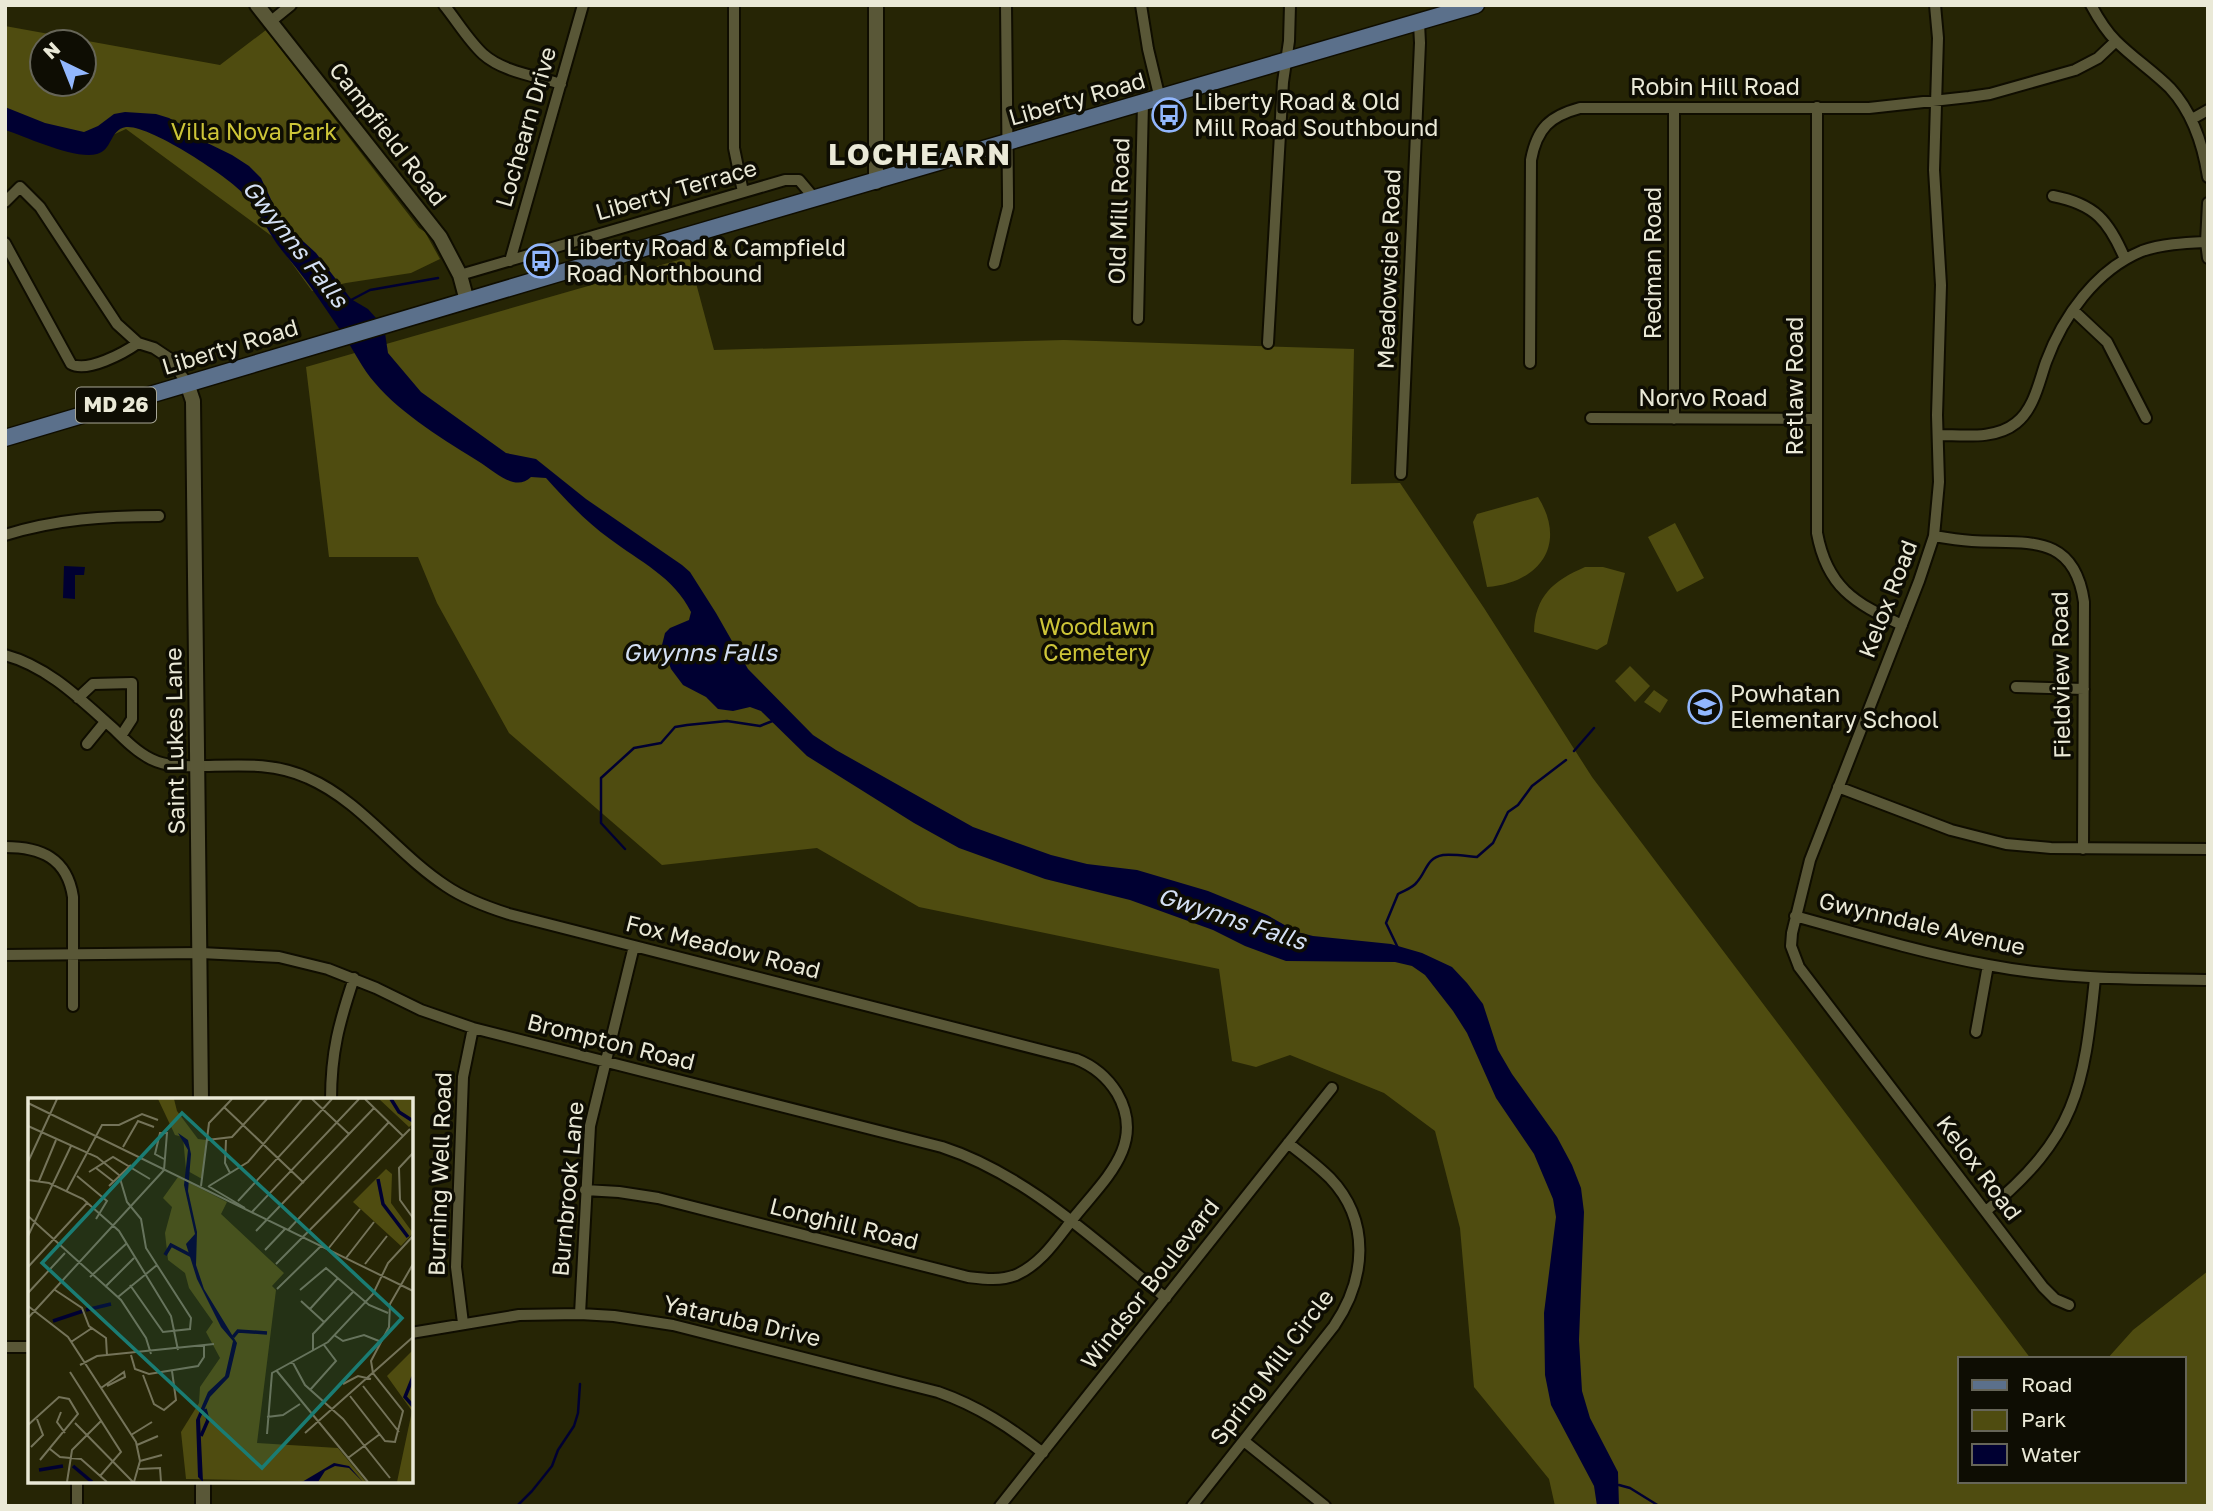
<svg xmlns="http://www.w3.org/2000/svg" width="2213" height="1511" font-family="'Golos Text',sans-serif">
<rect width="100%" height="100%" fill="#262505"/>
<path fill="#4f4c10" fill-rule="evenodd" d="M5,26l215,39 46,-35 153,198 6,4 15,27 -29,14 -65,10 -34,8 -39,-54 -147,-108 -51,23 -70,-23zM42,42h42v42h-42z
M689,257l25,93 350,-10 290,9 -3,135 49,-1 84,125 108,169 439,582h-72v122h224v-122h-76l26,-29 75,-59v235h-653l-6,-27 -75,-92 -14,-159 -25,-97 -51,-38 -94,-38 -34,12 -24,-6 -13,-92 -300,-62 -102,-59 -155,17 -153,-132 -72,-130 -19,-46h-89l-23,-190z
M1538,497c30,48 1,86 -51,90l-14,-65 4,-8z
M1675,523l29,55 -27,14 -29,-55z
M1585,567h18l22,6 -18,71 -10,6 -63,-18c1,-36 19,-51 51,-65z
M1630,666l20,20 -15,16 -20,-21z
M1654,690l14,10 -8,13 -16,-11z"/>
<path fill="#000032" d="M5,107l40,16 39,9 14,-6 16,-12 11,-2 31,2 13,4 11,6 13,12 39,19 17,11 12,12 20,43 35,32 35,46 17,10 8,9 9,15 3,20 33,39 85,61 30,6 50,40 96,66 8,7 26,41 32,56 65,66 23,15 137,77 78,28 36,9 50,6 71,21 59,24 30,17 16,4 78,8 31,9 30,14 15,16 16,21 15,46 14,24 45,63 15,28 9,23 3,24 -5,128 3,51 8,27 28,54 1,34h-22l-3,-20 -43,-81 -6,-30 -1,-62 12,-96 -3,-18 -19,-45 -38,-56 -29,-65 -14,-22 -28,-36 -13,-9 -17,-4 -109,-1 -41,-15 -32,-16 -83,-30 -85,-21 -86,-31 -45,-25 -107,-67 -46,-45 -11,-4 -17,4 -15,-2 -12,-12 -23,-12 -12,-16 -9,-24 3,-12 5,-5 19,-8 2,-8c-17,-35 -52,-51 -81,-73 -25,-18 -44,-39 -64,-61l-15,-1c-15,15 -35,-4 -50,-14 -35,-22 -79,-48 -106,-80 -12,-13 -22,-34 -32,-49 -14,-20 -28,-42 -43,-61 -7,-10 -16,-19 -23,-29 -11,-16 -20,-35 -32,-49 -16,-18 -96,-71 -119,-68 -17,3 -13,23 -29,27 -22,6 -70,-17 -92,-24z
M64,566l21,1 -1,8h-9v24l-12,-1z"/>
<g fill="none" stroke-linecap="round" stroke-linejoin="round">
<path stroke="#000032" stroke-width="2.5" d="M351,300l19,-10 68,-12
M1574,751l20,-23
M625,849l-24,-26v-45l33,-30 27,-5 14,-16 12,-2 40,-4 33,5 15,-6
M1398,948l-12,-25 12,-29c7,-4 15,-6 19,-12 10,-11 9,-24 26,-27 11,-1 23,1 34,2l16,-14 15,-31 10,-7 14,-19 34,-26
M1619,1485l11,3 29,18
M517,1506l15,-15 20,-25 6,-16 16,-24 4,-13 2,-29"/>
<defs>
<path id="street" d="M444,5c13,16 24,35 39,49 20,18 53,22 78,30
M734,5v143l9,44
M1141,5l7,44 12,50
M1935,5l3,33 -4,132 7,115 -4,130 2,67 -5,54 -15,45 -109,279 -18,73 -1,13 8,21 244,320 12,12 14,6
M2091,5c7,13 15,26 25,36 17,17 37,30 54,47 23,25 33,56 38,89
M270,22l21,-17
M1817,107v426c10,54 37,70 85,92
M1674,108v311
M2192,119l16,-9
M2053,196c42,8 56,25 72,63
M5,202l15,-15 20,20 77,117 21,19 16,5 15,10 18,25
M2208,203l-2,39 2,16
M5,243l66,121c16,9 53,-11 67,-21
M510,261l73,-256
M994,264l14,-57v-12l-2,-190
M460,275l325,-95h14l16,19
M2073,310l34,32 39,76
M1138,319l5,-216
M1268,343l15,-261 6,-41 1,-36
M1530,363l1,-203c6,-32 19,-44 49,-52h289l100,-11 21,-3 85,-24 23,-12 18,-17
M1591,418l225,1
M1938,435c25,0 57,5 78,-12 18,-14 23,-41 30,-61 17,-46 50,-92 96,-111 20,-7 43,-8 64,-9
M1401,474l19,-431 -1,-20
M5,535c51,-16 100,-19 154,-19
M1934,536c12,2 25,4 38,5 54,3 102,-9 112,61l-1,247
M5,655c44,12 76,45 109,74 11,11 23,23 37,30 18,9 38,7 58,7 34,-1 67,-3 99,12 53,23 89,76 138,108 19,13 41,21 63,28l567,145c18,7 31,18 41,34 29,50 -11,85 -41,122 -18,22 -33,48 -60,60 -16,6 -31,4 -48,2l-310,-79 -39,-6 -34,-2
M2016,687l68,2
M78,698l15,-14 39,-1v36l-11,17
M87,744l18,-22
M1838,787l113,43 55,14 45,4 157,1
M5,847c36,0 62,11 68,50v109
M1795,916c64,18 128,37 193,49 72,14 146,14 220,15
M5,955l196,-2 78,4 49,12 48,19 45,22 52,18 469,119c86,28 154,95 224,151
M1976,1032l12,-67
M331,1100c0,-48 8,-77 23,-122
M1986,1211c90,-74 98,-122 109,-233
M580,1314l10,-188 44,-180
M463,1323l-7,-56 7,-190 10,-49
M411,1333l108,-18 61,-1 34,2 59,9 265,67c40,14 72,35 105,61
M5,1347h25
M1244,1441l81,65
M77,1481v25
M1000,1506l332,-418
M1192,1506l142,-180c32,-47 37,-105 -4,-148 -13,-13 -28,-24 -42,-35"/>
<path id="secondary" d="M257,5l183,232 20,38 7,26
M876,182v-177
M187,383l6,18 8,699
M203,1481v25"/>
<path id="primary" d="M5,438l595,-177 876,-256"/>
</defs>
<use href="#street" stroke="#0f0d00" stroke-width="14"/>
<use href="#secondary" stroke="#0f0d00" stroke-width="18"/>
<use href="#primary" stroke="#0f0d00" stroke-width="19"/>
<use href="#street" stroke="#595737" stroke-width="10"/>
<use href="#secondary" stroke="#595737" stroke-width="14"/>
<use href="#primary" stroke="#5b708b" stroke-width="16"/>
</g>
<defs>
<symbol id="bus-ring" viewBox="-11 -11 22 22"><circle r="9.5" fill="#0e0d03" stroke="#92b7fd" stroke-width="1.5"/><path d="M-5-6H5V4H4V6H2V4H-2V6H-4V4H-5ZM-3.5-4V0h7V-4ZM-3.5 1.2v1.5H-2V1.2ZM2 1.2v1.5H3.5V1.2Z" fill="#92b7fd"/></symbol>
<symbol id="school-ring" viewBox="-11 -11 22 22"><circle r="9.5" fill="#0e0d03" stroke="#92b7fd" stroke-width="1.5"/><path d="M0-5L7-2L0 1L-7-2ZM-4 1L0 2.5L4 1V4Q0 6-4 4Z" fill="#92b7fd"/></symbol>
</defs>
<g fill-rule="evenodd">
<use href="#bus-ring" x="1150" y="96" width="38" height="38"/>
<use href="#bus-ring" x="522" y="242" width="38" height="38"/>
<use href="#school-ring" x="1686" y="688" width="38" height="38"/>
</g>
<g text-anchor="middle" stroke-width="7" stroke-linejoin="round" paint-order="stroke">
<rect fill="#0e0d03" stroke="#a8a797" stroke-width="2" x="76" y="387.5" width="80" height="35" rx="5"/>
<g font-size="21" font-weight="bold" fill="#eae9d7">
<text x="116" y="412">MD 26</text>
</g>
<g font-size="23" fill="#eae9d7" stroke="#0e0d03">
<text x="1715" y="95">Robin Hill Road</text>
<text transform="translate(1077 99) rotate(-16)" y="8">Liberty Road</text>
<text transform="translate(526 127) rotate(-74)" y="8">Lochearn Drive</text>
<text transform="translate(388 134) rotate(52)" y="8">Campfield Road</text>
<text transform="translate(676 190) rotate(-16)" y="8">Liberty Terrace</text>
<text transform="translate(1119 211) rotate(-88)" y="8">Old Mill Road</text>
<text transform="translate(1653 263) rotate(-90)" y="8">Redman Road</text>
<text transform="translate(1389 269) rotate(-88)" y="8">Meadowside Road</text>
<text transform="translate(230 347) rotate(-17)" y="8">Liberty Road</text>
<text transform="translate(1795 386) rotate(-90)" y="8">Retlaw Road</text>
<text x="1703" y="406">Norvo Road</text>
<text transform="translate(1888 599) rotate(-69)" y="8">Kelox Road</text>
<text transform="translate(2061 675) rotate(-91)" y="8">Fieldview Road</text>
<text transform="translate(175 741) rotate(-91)" y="8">Saint Lukes Lane</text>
<text transform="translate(1922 924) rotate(13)" y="8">Gwynndale Avenue</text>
<text transform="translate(723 947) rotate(14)" y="8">Fox Meadow Road</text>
<text transform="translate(611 1042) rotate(14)" y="8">Brompton Road</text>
<text transform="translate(1979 1168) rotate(53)" y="8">Kelox Road</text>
<text transform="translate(440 1174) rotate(-88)" y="8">Burning Well Road</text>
<text transform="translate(568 1189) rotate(-85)" y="8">Burnbrook Lane</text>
<text transform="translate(844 1224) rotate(14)" y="8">Longhill Road</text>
<text transform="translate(1150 1284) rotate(-52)" y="8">Windsor Boulevard</text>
<text transform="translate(742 1321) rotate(13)" y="8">Yataruba Drive</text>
<text transform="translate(1272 1367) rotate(-53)" y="8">Spring Mill Circle</text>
</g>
<g font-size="23" fill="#eae9d7" stroke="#0e0d03" text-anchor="start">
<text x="1194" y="110">Liberty Road &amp; Old<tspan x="1194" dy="26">Mill Road Southbound</tspan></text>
<text x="566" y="256">Liberty Road &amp; Campfield<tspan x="566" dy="26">Road Northbound</tspan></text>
<text x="1730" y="702">Powhatan<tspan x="1730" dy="26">Elementary School</tspan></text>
</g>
<g font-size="23" fill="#cdc538" stroke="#0e0d03">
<text x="254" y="140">Villa Nova Park</text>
<text x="1097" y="635">Woodlawn<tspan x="1097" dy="26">Cemetery</tspan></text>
</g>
<g font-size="24" font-style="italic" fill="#d3dff3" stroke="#0e0d03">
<text transform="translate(295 244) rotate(52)" y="8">Gwynns Falls</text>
<text x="700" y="661">Gwynns Falls</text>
<text transform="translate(1232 919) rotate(18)" y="8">Gwynns Falls</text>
</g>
<g font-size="30" font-weight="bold" letter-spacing="2" fill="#eae9d7" stroke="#0e0d03">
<text x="920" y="165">LOCHEARN</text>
</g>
</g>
<g transform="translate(28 1098)">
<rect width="385" height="385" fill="#262505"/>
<path d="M130,1h16l3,12 21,28 8,1 -4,39 -16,-9 -3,-33 -8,-2zM351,1h34v25l-4,3zM358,71l6,5 -1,29 22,30 -12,13 -48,-44zM150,79l49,25 -6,12 63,59 -12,13 4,4 -19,153 81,5 28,34 -180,-3 -5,-47 18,-29 1,-16 20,-29 -14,-26 7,-10 -24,-34 -4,-15 -17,-13 -3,-27 7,-26 -9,-9zM385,252v132h-16l15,-71 -25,-35z" fill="#4f4c10"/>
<path d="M130,1l20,34 10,7 3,14 -3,37 9,41 -1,33 8,24 33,54 -8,34 -19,20 -10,22 3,63 -5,-5 -2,-57 12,-28 17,-16 8,-35 -12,-14 -24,-48 -11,-35 9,-10 -11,-49 4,-35zM306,365l15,3 14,16 -14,-14 -14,-2 -10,5 -7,11h-16z" fill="#000032"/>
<path fill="none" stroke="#000032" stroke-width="3.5" d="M363,1l8,13 14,9M350,81l5,25 25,33M137,157l6,-10 21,11M58,212l25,-6M25,223l30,-10M205,239l5,-6 29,2M385,279l-8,20 8,9M173,338l7,-16 -3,-11M45,368l19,16M11,372l24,-4"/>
<path fill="none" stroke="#747359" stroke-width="2" d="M284,1l37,35M337,1l38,37M0,5l385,188M196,9l80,76M0,28l69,31 22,18 8,27 14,17 5,29 45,70 -1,11 -27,3 -33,-47M179,42l25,-3 35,-38M198,42l-1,23 5,10M95,49l15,-26 16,6M385,55l-14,15 1,32 13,18M0,64l29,-63M68,70l18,14M61,74l24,-15 37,22M49,78l30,25 -11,18M0,82l21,3 34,16 36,32 52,85 7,34M11,83l17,-41M81,88l22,-21M173,88l8,-63 23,-24M180,88l37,22M181,88l39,-24 54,-63M38,94l36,-67h17l23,-11 16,6M210,103l94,-102M224,114l107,-113M0,118l93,84 25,38 5,16M260,132l101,-108M228,133l118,-123M0,138l43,-90M300,151l32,-40M237,152l20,-21M318,160l28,-36M248,166l134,-135M337,166l22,-28M0,169l60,-65M62,179l37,-34M77,189l29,-29M249,191l44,-43M27,192l27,18 7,18 17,12 1,18M272,192l26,-22 43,37 19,8M0,195l37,-40M90,199l39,-32M273,203l23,21M0,208l40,31 68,105 4,19 -6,21M282,211l28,-31M0,220l136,-148 3,-37h-7l-5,21 9,5M306,237l9,6 21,-6 15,6M43,244l21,-14M285,253v-17l40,-42M103,257l4,14 14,5 49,-8 6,-9v-12M264,263l13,24 38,34 47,59M52,267l17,-9 117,-12M248,272l92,112M42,274l51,80 -21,24M115,277l11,29 10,6 12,-10 -4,-29M315,286l15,-8 13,3M335,288l36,46M73,290l23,-16 1,5 -18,9M282,292l26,-29 -12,-16M322,298l35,45 10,1 8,-31 -30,-38 -2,-12 18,-34 1,-23 23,-40M33,314l-4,10 8,11M239,319l16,-2 17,-11M47,325l58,59M0,327l31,-28 10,2 9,15 -38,46M277,335l108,-96M239,336l5,-61 56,-31 45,-48 15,-31 25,-27M103,337l21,-13M109,347l21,-9M3,349l12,-12 -6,-16M22,351l10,8 21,2 26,23M320,360l32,-24M112,363l22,-6M111,371l21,-1 1,14M39,384l5,-32 29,-29"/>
<path fill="#1a7c73" fill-opacity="0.15" stroke="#1a7c73" stroke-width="3.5" d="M154,15l220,205 -140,150 -220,-205z"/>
<rect width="385" height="385" fill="none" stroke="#eae9d7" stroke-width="3.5"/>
</g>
<rect width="2213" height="1511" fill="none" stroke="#eae9d7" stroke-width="14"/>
<rect x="1958" y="1357" width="228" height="126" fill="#0e0d03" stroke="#666558" stroke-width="2"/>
<rect x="1972" y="1380" width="35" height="10" fill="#5b708b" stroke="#666558" stroke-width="2"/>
<text x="2021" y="1392" font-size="21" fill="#eae9d7">Road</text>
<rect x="1972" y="1410" width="35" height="21" fill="#4f4c10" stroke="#666558" stroke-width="2"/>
<text x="2021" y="1427" font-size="21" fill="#eae9d7">Park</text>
<rect x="1972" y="1444" width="35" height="21" fill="#000032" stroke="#666558" stroke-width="2"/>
<text x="2021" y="1462" font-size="21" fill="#eae9d7">Water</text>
<g transform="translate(63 63) rotate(317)"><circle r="33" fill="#0e0d03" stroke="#666558" stroke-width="2"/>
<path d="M0-5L12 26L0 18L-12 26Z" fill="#92b7fd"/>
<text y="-10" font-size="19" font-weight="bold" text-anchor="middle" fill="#eae9d7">N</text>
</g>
</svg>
